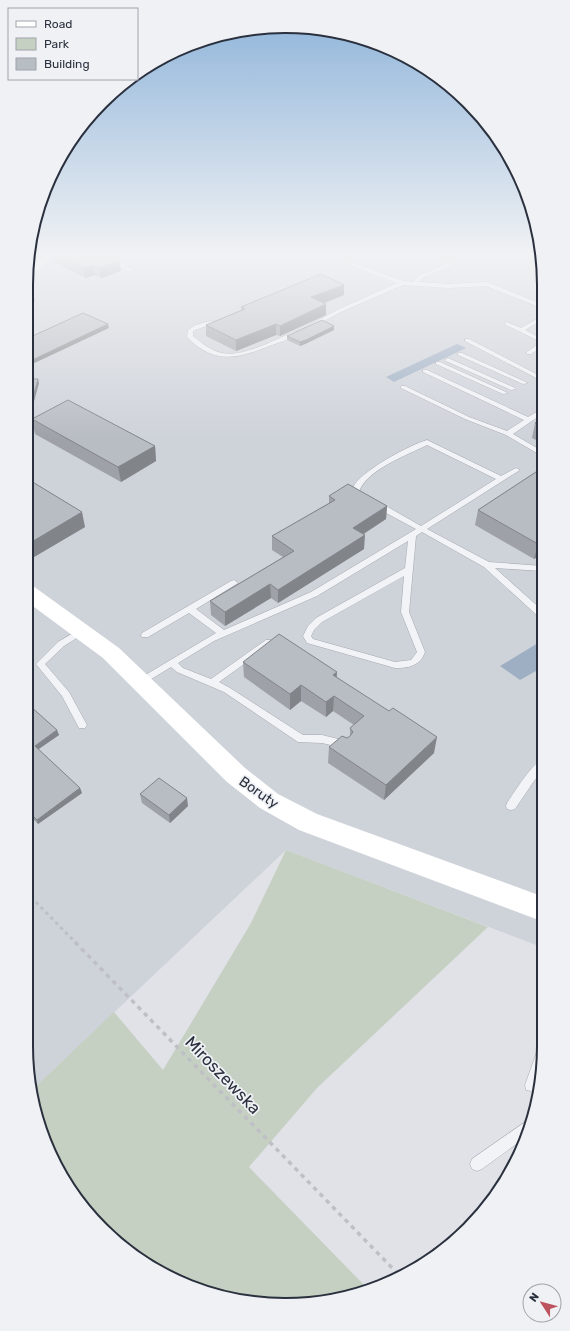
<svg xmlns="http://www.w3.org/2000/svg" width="570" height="1331" font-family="Rubik,sans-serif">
<rect width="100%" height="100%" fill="#e0e2e7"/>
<path fill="#ced2d9" d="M31,253h511l2,695 -258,-98 -253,239 -7,-43v-761z"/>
<path fill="#c5d0c2" d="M286,850l202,77 -171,161 -68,79 118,121 -32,12h-100l-80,-30 -65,-53 -50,-88 -7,-40 81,-77 49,58 88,-147z"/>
<path fill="#9fafc3" d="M457,344l9,4 -72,34 -8,-5z
M543,640v27l-23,13 -20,-14z"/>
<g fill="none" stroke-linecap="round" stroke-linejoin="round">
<defs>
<path id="lane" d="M101,253c11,0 14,3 21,10 2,3 8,5 12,7 -9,5 -16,-8 -21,-11 -4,-2 -8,-3 -12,-6z
M319,253h6l78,28 11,1 4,-6 27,-11 -22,-10v-2h4l23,10 25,-10h6l-59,25 -3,4 29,2 39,-2 55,22v4l-56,-22 -38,2 -45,-3 -62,27 -30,16 -3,-2 1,-1 28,-15 60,-27z
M536,253h6v2z
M542,316v4l-17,10 17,9v8l-11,7h-4v-2l14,-10 -37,-18 3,-2 14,6z
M206,322l6,-1 3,2 -20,7 -2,2v4c9,7 18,15 29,17 20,5 55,-14 73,-22l5,1c-7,6 -19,10 -28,13 -33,13 -57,21 -85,-8l1,-7 8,-5z
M465,339h4l73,38v4l-77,-40z
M458,353h4l66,30 -5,1 -65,-29z
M448,358l67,30 1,1 -5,1 -65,-29 -1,-1z
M436,362h4l68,31 -5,1 -67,-30z
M423,370h4l101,47 14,-8v5l-29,20 29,17v5l-36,-21 -41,-16 -64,-31v-2h4l64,31 38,14 17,-11 -101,-48z
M427,440l74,36 15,-8 4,2 -93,59 62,33 54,4 -1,5 -47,-3 48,43v8l-3,-1 -56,-51 -62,-35 -6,4 -7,76 16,40c-5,14 -16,16 -30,16l-88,-25 -4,-7 5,-10 8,-8 89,-50 3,-27 -91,55 -103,45 -36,22 5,5 28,11 55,-39h6l1,2 -1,2 -53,38 11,6 73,47h19l16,4 9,5 2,3 -2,3 -3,1 -9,-5 -13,-3 -24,-1 -74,-50 -47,-20 -6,-5 -28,17h-6l-2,-2 2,-2 79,-47 -27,-20 -41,24h-6l-1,-2 1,-2 89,-52 3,-1 4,3 -42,26 28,21 87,-38 105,-63 -43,-23v-4h6l42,24 75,-47 -69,-34c-20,10 -61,25 -68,47l6,2v4c-5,1 -11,-2 -14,-5 1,-3 2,-6 4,-9 11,-15 54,-39 72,-44zM404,576l-3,36 16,40 -6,8 -16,2 -82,-23 -2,-3 3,-6 8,-8z
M80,629l4,3 -1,2 -19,12 -19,18 24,28 18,33 -2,3h-6l-17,-32 -26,-32 22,-22z
M543,759v11l-9,11 -19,28 -4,1 -4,-1 -1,-3 1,-3c7,-10 25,-40 36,-44z
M543,1044l1,2 -6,39 -2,5 -5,1 -5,-1 -1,-5 14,-39z
M531,1118l-1,11 -4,8 -44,32 -5,2 -5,-2 -2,-5 2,-5z"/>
</defs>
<use href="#lane" stroke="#a6a9b1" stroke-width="1"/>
<path stroke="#bec0c6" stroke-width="3" stroke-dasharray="3.5 3.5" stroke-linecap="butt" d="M26,892l50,51"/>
<path stroke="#bec0c6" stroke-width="3.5" stroke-dasharray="4.5 4.5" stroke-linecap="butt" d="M75,942l325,334"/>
<use href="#lane" fill="#f2f3f6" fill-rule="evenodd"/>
<path fill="#fff" fill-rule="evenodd" d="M44,253h14l-25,20 -5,1 2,-11z
M26,584l7,2 86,62 126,120 33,26 39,20 227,83v25l-245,-92 -39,-22 -33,-26 -124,-124 -77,-57z"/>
</g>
<path fill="#9ea2a8" d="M50,253h54v1l15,7 2,10 -20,7 -6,-3 -10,3 -34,-18z
M166,253h22l-12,5z
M344,295l-20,8 2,12 -46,21 -4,-1 -40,16 -30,-15v-11l35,-15v-3z
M334,330l-29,14 -5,2 -13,-6v-4z
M26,379l13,4 -8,29h-5z
M32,419l123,27 1,15 -35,21 -86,-48z
M542,419v24l-10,-5 3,-15z
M542,468l1,85 -9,6 -59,-34 3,-15z
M26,478l59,49 -51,30 -8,-5z
M329,496l58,10 -1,13 -22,15v15l-86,54 -7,-5 -46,28 -14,-11 -1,-14 73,-44 -11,-7v-14l57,-33z
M243,662l94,10 -1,5 98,76 -50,47 -56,-37 1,-16 21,-10v-9l4,-3 -21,-14 -7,6 -25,-16 -11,9 -46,-33z
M26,707l33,28 -21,14 42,39 2,5 -44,31 -12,-12z
M140,794l48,12 -18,17 -28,-20z"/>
<path fill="#818488" d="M31,253h11l-12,8z
M175,253h13l-12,5z
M119,261l2,10 -20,7 -2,-10z
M93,265l2,10 -10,3 -1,-10z
M344,285v10l-33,13v-11z
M32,290l3,11 -9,7v-13z
M326,304v11l-46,21v-10z
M108,324l1,4 -83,39v-4z
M276,324v11l-40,16v-11z
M334,326v4l-29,14 -5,2v-4z
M38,379l1,4 -8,29 -1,-4z
M155,446l1,15 -35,21 -3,-15z
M387,506l-1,13 -34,22 1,-13z
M82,512l3,15 -51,30 -4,-14z
M365,535l-1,14 -86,54v-13z
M543,540v13l-9,6 4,-15z
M270,584l1,14 -46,28v-14z
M337,672l-1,15 -3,-12z
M301,685v16l-11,9v-16z
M334,696l-1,15 -7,6v-15z
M57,730l2,5 -23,16 -1,-5z
M437,737l-3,16 -50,47 2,-15z
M80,788l2,5 -44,31 -1,-4z
M187,798l1,8 -18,17 -1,-8z"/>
<path fill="#b8bcc3" stroke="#818488" d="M54,253h49l16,8 -20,7 -6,-3 -9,3z
M321,274l23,11 -33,12 15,7 -46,22 -4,-2 -40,16 -30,-15 39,-16 -4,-2z
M26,289l6,1 -6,5z
M83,313l25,11 -82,39v-24z
M322,320l12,6 -28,14 -6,2 -13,-6z
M26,379h12l-8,29h-4z
M68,400l87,46 -37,21 -86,-48z
M542,419v7l-7,-3z
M542,468l1,72 -5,4 -60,-34z
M26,478l56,34 -52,31 -4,-3z
M348,484l39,22 -34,22 12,7 -87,55 -8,-6 -45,28 -15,-11 84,-50 -22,-15 63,-36 -6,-4z
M279,634l58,38 -4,3 56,36 4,-3 44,29 -51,48 -57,-38 13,-11 5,2 3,-2 3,-4 -3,-4 14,-12 -30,-20 -8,6 -25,-17 -11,9 -47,-32z
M29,705l28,25 -22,16 45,42 -43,32 -11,-11v-102z
M159,778l28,20 -18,17 -29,-21z"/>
<linearGradient id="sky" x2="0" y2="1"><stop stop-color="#8bb2d9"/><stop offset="0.58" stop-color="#f1f2f4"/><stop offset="1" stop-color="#f1f2f4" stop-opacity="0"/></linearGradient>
<rect width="570" height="439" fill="url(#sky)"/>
<g text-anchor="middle" stroke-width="3.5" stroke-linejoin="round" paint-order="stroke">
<g font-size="14" fill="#2a303d" stroke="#eff1f5">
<text transform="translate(259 792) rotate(35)" y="5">Boruty</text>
</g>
<g font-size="17" fill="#2a303d" stroke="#eff1f5">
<text transform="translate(223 1075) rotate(46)" y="6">Miroszewska</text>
</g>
</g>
<path d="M0 0H570V1331H0ZM285 33H285A252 252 0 0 1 537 285V1046A252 252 0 0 1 285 1298H285A252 252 0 0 1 33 1046V285A252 252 0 0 1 285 33Z" fill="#eff1f5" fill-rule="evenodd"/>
<path fill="none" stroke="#2a303d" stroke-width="2" d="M285 33H285A252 252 0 0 1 537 285V1046A252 252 0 0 1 285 1298H285A252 252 0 0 1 33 1046V285A252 252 0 0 1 285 33Z"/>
<rect x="8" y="8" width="130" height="72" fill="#eff1f5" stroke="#a0a4ab"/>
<rect x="16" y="21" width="20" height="6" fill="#ffffff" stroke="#a0a4ab"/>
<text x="44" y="28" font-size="12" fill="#2a303d">Road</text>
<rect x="16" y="38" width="20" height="12" fill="#c5d0c2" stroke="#a0a4ab"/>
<text x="44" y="48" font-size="12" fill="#2a303d">Park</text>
<rect x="16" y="58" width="20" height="12" fill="#b8bcc3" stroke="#a0a4ab"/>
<text x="44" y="68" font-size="12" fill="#2a303d">Building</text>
<g transform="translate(542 1303) rotate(306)"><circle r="19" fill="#eff1f5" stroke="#a0a4ab"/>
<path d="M0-3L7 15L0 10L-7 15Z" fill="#be5360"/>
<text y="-6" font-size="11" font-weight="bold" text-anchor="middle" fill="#2a303d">N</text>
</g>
</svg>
